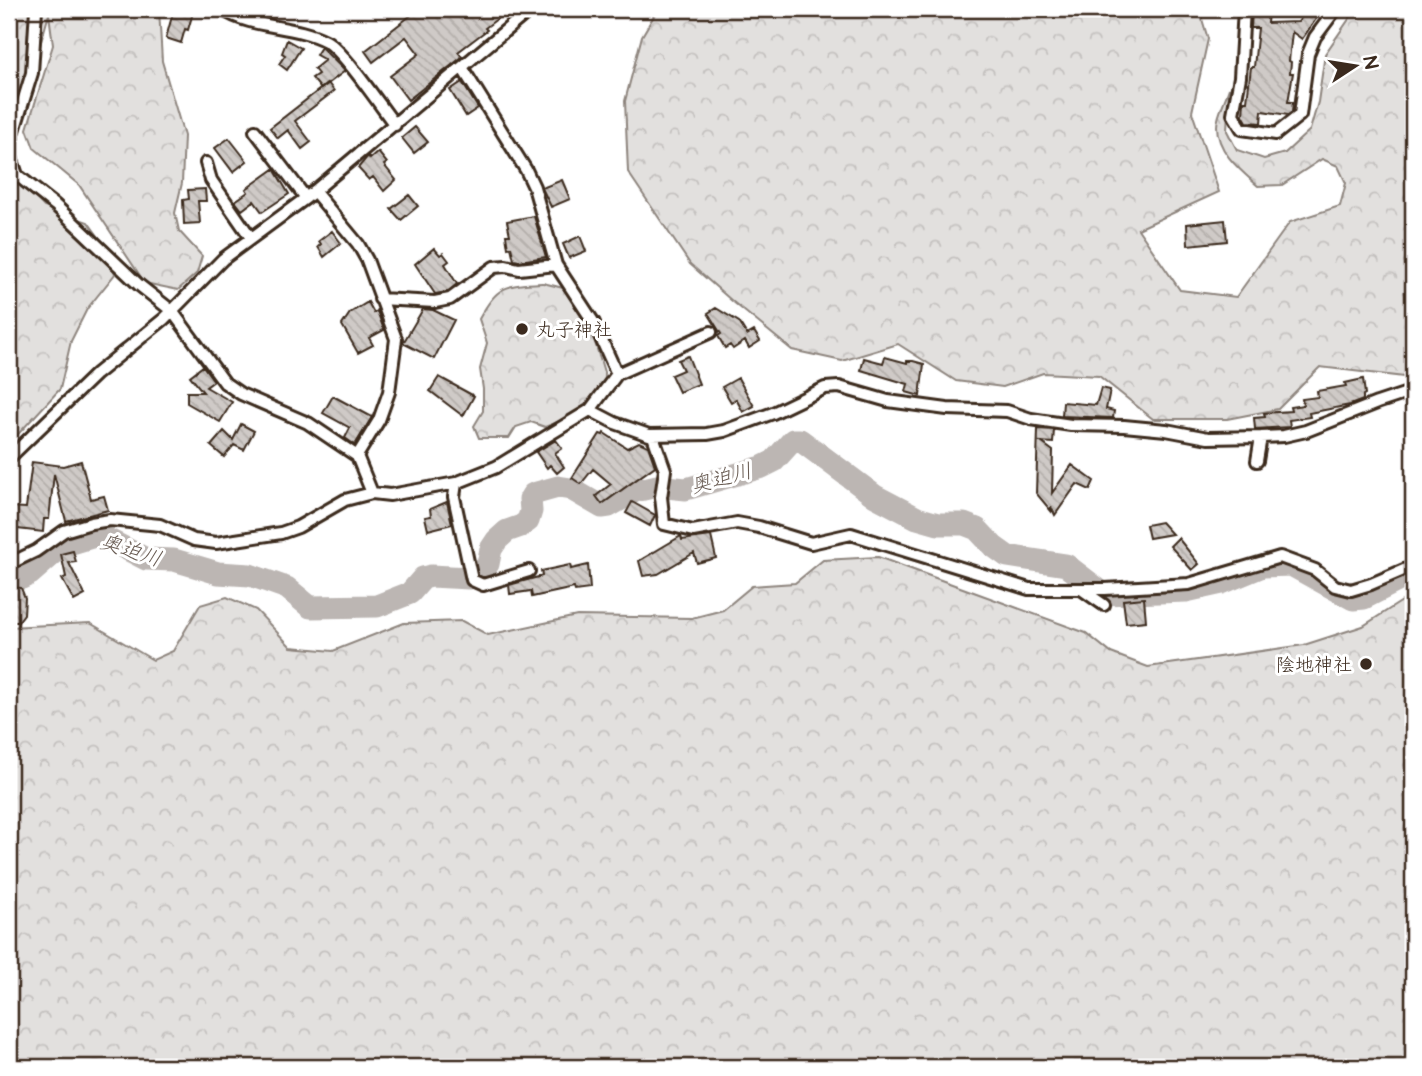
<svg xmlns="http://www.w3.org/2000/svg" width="1422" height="1076" font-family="'Architects Daughter','Klee One',sans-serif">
<defs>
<pattern id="forest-crowns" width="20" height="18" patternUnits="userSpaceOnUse" patternTransform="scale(1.75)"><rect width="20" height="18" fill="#e2e0de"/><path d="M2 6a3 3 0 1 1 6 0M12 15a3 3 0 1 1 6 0" fill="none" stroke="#c3c0be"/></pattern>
<pattern id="building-back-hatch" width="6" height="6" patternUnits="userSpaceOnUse" patternTransform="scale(1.75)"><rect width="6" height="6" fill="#cfcac7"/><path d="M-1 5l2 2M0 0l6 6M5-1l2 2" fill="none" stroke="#b3aeaa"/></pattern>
</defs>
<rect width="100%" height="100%" fill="#fff"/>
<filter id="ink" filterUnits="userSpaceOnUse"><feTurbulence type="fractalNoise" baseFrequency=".0143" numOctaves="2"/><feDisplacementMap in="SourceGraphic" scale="14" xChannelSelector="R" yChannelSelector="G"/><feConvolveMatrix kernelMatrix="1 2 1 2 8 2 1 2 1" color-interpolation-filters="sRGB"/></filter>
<g filter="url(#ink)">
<path fill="url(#forest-crowns)" stroke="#8e857e" stroke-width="2" d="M9,9h150l3,52 22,75 -2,47 -7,30 4,18 23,25 -5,17 -19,17 -33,-7 -66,-98 -45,-37 -7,-19 26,-84 -4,-31 -19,66 -21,42z
M658,9h541l9,30 -16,73 27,80 -81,37 42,61 56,7 54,-75 50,-16 6,-23 -8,-17 -16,-7 -40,26 -24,1c-18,-16 -41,-34 -41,-60 0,-12 9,-27 12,-38l-2,43 10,19 27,9 21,-6 25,-23 8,-28 7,-48 31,-45h57v369l-93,-11 -42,42 -51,10h-74l-54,-43 -56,-3 -40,14 -47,-6 -58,-37 -56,17 -50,-11 -60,-49 -42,-37 -62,-92 -3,-71 17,-65z
M9,161l4,13 31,33 44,15 21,29 6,23 -28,35 -16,32 -11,48 -51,55z
M543,283l20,5 27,38 17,56 -14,22 -23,13 -25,10 -14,-5 -15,5 -7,11h-30l-5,-12 9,-15v-22l-3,-20 7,-26 -8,-24c19,-34 26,-34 64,-36z
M878,557l208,76 25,20 37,14 156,-22 59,-19 50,-32v473h-1404v-440l81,-4 63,37 20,-9 27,-46 27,-8 29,13 35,37 42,4 71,-28 58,-2 26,14 89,-19 115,2 31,-8 29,-24 43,-3 28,-23z"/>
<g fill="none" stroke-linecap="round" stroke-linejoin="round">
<path stroke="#bcb6b3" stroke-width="23" d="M9,580l13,-2 8,-4 32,-28 33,-10 12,3 39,20 28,1 44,13 32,2 37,13 23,19 67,-1 33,-13 13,-15 8,-2 38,2 13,-6 6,-8 3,-15 6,-9 10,-9 14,-5 7,-5 3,-10 -1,-12 3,-5 25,-7 13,2 31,18 7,-1 26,-15 22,-5 29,3 76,-22 12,-6 19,-21h7l75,56 42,22 21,6h26l13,5 16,17 14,10 59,9 38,29 82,-3 36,-8 41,-17 28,-1 62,34 11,-1 49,-25"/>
</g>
<path fill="url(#building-back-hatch)" stroke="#3b2a1e" stroke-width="2" d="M174,9h20l-6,21 -3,-1 -4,14 -15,-5z
M419,9h91l-25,19 2,2 -29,22 4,5 -54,43 -18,-24 29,-22 -13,-17 -33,25 -8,-11z
M1252,11l16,1 -1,11 31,-1 8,-11 10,8 -14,20 -10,-7 -3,29 2,1 -1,11h3l-5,29h5l-1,10 -4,3 -26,-4 -1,12 -14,-1 -4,-7 1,-14h3l4,-34h3l4,-39h-7z
M287,40l14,8 -14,22 -8,-6 6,-9 -3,-2z
M321,47l24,24 -24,18 -9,-11 6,-4 -4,-5 11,-9 -9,-5z
M462,82l16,26 -12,8 -16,-26z
M328,83l6,8 -39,30 16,21 -9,7 -14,-19 -10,8 -8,-10z
M415,127l13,15 -14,11 -12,-15z
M229,138l18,23 -14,11 -18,-24z
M378,152l9,11 -3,2 12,15 -12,11 -11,-14 -4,3 -11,-12 10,-12 2,3z
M274,169l15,25 -27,18 -8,-11 -12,9 -7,-9 13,-9 -2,-3z
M562,180l8,19 -19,8 -9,-19z
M205,189l1,12h-8l2,22 -16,1 -1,-24 6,-1 -1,-9z
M409,195l9,11 -17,14 -10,-11z
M534,216l12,41 -27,4 -5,-1 -3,-13 -3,1 -2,-13h4l-3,-14z
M1225,220l2,21 -39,4 -1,-21z
M332,231l9,12 -17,14 -6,-10 3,-3 -2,-3z
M580,236l6,15 -17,7 -6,-14z
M434,248l6,7 3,-2 6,8 -4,3 12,20 -10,8 -12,2 -20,-30z
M368,302l6,11 3,-2 7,19 -15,8 4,7 -15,8 -16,-28 8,-12z
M716,308l23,14 8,13 7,-4 6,10 -11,7 -4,-7 -12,8 -3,-4 -5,3 -7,-12 3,-2 -13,-21z
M423,309l10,1 21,10 -20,39 -31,-16z
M688,356l11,28 -20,8 -8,-17 12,-5 -5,-10z
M885,357l22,6v-2h6l11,3 -4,32 -14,-4 2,-8 -47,-14 3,-12 19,5z
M203,366l11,15 -8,6 26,15 -12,20 -33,-19v-11h16l-13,-16z
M439,377l35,19 -11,20 -33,-25z
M738,378l16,28 -11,6 -7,-13 -5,3 -9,-15z
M1363,379l2,15 -2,1v5l-13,5 -41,8 1,4 -21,3 1,7 -35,2 -1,-11 11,-1 -1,-4 27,-2 -1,-4 13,-2 -1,-6 16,-2 -1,-6 29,-5 -1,-3z
M1101,388l9,2 -4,19 8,2 -1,7 -51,-2 1,-14 33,3z
M333,396l39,21 -17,28 -10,-7 5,-10 -27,-15z
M241,424l13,7 -10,19 -10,-5 -10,12 -13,-11 13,-15 9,9z
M1038,429l16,1 -1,13 -12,-1 12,9 -1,42 20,-28 22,16 -4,9 -13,-6 -22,31 -4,-8v4l-15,-18z
M604,433l23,15 12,-6 9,4 7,20 -53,38 -6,-8 15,-12 -18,-15 -12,15 -9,-6 28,-44 3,1z
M556,440l6,8 -7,5 9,14 -7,6 -7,-8 -3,3 -11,-16z
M81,461l10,38 13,-3 4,14 -42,11 -12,-47 -5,45h-5l-1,13 -34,-4v-21l17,1 6,-46 31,4z
M447,502l5,22 -24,6 -3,-13 6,-1 -1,-7z
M632,502l23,13 -5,11 -24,-13z
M1161,522l11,12 -23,4 -3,-13z
M681,536l1,4 29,-4 5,22 -19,5 -3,-10 -36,21 -15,2 -4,-15z
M1178,538l21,26 -7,6 -22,-24z
M73,551l3,11 -7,1 16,32 -11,6 -12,-22 4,-2 -5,-23z
M570,565l1,4 17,-4 2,24 -15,2 -1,-3 -42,9 -1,-6 -21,3 -1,-9 33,-9 -1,-5z
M9,587l12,1 4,10 -1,16 -6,8h-9z
M1144,598l2,23 -20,2 -3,-23z"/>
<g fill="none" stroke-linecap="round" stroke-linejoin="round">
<defs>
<path id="minor" d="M222,9c30,20 71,15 104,32 17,9 55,66 69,84
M1244,9l-4,68 -7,37 9,15 34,5 24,-19 8,-61 7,-17 21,-28
M255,131l51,67
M9,147l23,-74 4,-64
M9,151l8,24 38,30 84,80 33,26 53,72 16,11 67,29 49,33 15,37
M206,163l5,17 40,58
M314,191l44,53 9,16 29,79 -7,53 -10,28 -22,36
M380,299l55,3 15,-3 44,-32 12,-1 13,3 37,-4
M617,374l94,-42
M590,410l25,13 34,12 58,-1 17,-3 49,-18 52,-25 14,-1 49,14 59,8 60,2 24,8 40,6 53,1 42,4 42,8 53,-1 23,-1 22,-5 71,-28 27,-9 9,1
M653,436l12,34 -4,27 3,27 29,7 44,-8 22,4 52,16 40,-9 178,55h76l84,-5 91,-27 35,13 20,16 16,4 20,-6 42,-18
M9,458l87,-84 68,-55 59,-60 83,-61 225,-189
M1257,461l4,-24
M456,483l-2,14 18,83 11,5 46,-14
M9,564l27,-13 28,-20 27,-8 19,-3 50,5 34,15 22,3 65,-10 17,-6 47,-27 27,-7 18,2 66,-12 40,-16 94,-57 27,-36 -23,-51 -38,-58 -22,-78 -8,-17 -63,-101
M1081,589l23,16"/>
</defs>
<use href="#minor" stroke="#3b2a1e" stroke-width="16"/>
<use href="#minor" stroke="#fff" stroke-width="10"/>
</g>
</g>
<g fill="#3b2a1e" stroke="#fff" stroke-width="2.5">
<circle cx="522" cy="329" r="7"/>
<circle cx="1366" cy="664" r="7"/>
</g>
<g text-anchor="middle" stroke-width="6" stroke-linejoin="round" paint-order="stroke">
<g font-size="19" fill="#3b2a1e" stroke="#fff" text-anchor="start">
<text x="536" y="336">丸子神社</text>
<text x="1352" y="671" text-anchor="end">陰地神社</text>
</g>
<g font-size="21" font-style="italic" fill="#685b52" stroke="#fff">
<text transform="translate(721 478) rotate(-15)" y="7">奥迫川</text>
<text transform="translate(131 550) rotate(18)" y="7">奥迫川</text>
</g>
</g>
<rect width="1422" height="1076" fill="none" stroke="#fff" stroke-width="35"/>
<rect x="18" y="18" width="1387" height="1041" fill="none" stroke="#3b2a1e" stroke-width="2.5" filter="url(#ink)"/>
<g transform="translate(1355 66) rotate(78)" stroke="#ffffff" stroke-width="5" paint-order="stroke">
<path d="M0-5L12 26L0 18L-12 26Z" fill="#3b2a1e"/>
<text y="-10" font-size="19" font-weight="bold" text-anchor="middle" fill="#3b2a1e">N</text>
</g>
</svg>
